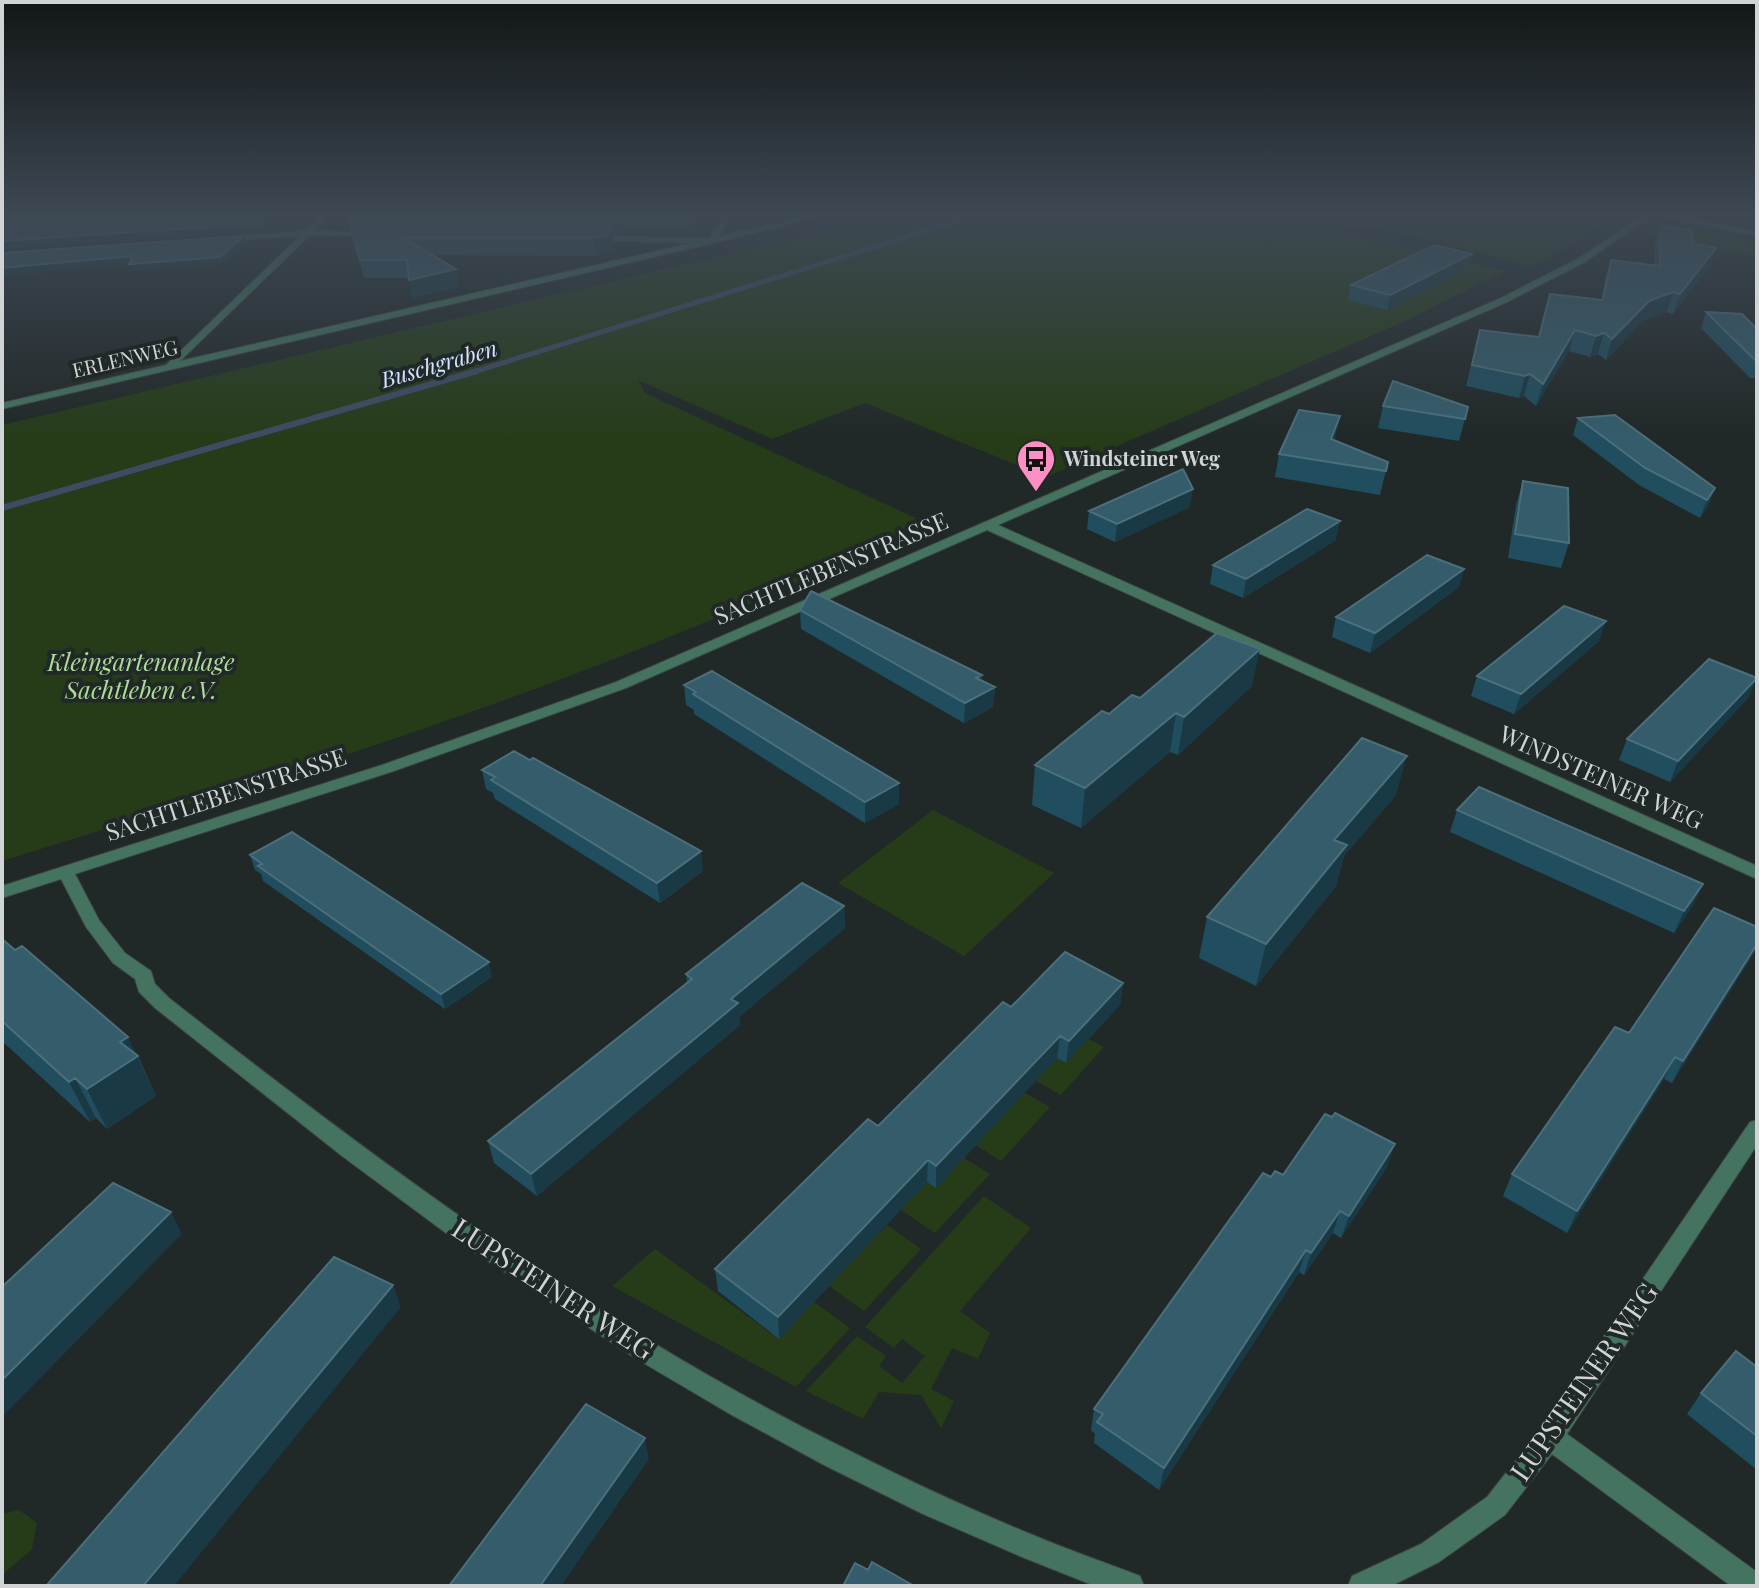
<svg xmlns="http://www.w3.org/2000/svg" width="1759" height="1588" font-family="'Playfair Display',serif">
<rect width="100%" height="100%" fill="#212828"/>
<path fill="#263c19" d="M890,216h379l236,55 -100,50 -359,156 -181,-74 -93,36 -134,-59 7,13 288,133c-153,66 -307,132 -465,187 -153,55 -310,99 -466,148v-436z
M1300,216h316l-82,51 -158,-40 -30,-1z
M1665,223l92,19v15l-108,-22z
M933,810l121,63 -90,83 -126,-73z
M1089,1039l15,8 -43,48 -25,-14 21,-23 9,5z
M1025,1093l25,14 -49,54 -25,-16z
M964,1158l26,16 -55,59 -34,-23 26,-28 9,5z
M984,1196l47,32 -71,83 30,22 -12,26 -26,-11 -21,41 23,12 -13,27 -20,-33 -42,-3 -16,27 -57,-28 51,-55 29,20 -7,10 23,17 23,-27 -23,-17 -8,9 -29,-21z
M887,1225l34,24 -57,62 -35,-25z
M655,1249l124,90 35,-37 36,26 -54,59 -184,-101z
M19,1510l18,13 -5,26 -30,26v-61z"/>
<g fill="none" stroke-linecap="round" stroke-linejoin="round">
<path stroke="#3e4b63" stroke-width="5" d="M470,373l504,-157"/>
<path stroke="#3e4b63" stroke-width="6" d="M2,508l475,-137"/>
<defs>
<path id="street" d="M321,216h8l-15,15 58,1 4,2 -4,2 -62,-1 -130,126 511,-118 -103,-3 3,-4 119,2 12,-22h8l-10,20 87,-20h14l-107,27 -712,166v-6l164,-38 134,-129 -77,5 -3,-4 85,-6z
M1642,216h9l-66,46 -78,40 -509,223 759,341v13l-770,-349 -361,158 -232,83 -319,103 24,46 26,33 26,18 4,13 14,14c214,168 432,330 677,451 61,31 123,60 187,86 35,15 71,27 107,41l4,10h-49l-73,-29 -99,-43 -97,-48 -96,-52 -95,-56 -181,-119 -112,-83 -187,-148 -16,-16 -4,-13 -22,-16 -27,-36 -25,-48 -59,19v-12l380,-121 234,-83 885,-384 78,-40z
M1661,216h16l80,16v4z
M1757,1120v25l-190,289 190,138v14h-26l-179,-132 -47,61 -66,47 -48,24h-43l4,-10 69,-32 66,-47 54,-69 209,-306z"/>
</defs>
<use href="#street" stroke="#3d4444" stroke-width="2"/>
<use href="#street" fill="#44735f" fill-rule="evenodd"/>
</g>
<path fill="#214e5f" d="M346,216h344l4,2 1,13 -73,-1 -2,3h-8l2,11 -5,9 -13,3 -163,-1 26,32 -47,11 -3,-20h-45z
M1661,226l32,17 23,5 -6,19 -37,47 -6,-2 -24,9 -37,39 -8,-6 -8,3 -21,-6 -33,55 -12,-10 -5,2 -53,-12 14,-56 59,7 11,-43 51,6 4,-21 6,-19 43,6 1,-22z
M1469,268l-82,42 -39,-10 3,-15z
M1706,312l51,17v49h-7l-49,-50z
M1383,406l85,1 -9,34 -81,-13z
M1578,418l137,70 -7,18 -8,12 -61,-33 -66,-50z
M1334,440l54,22 -8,33 -105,-18 4,-23z
M1523,481l46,62 -8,25 -53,-10 8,-53z
M1190,507l-75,35 -28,-13 2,-18z
M1336,540l-93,58 -33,-14 3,-19z
M1464,569l-5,18 -89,66 -38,-16 4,-20z
M800,610l182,65 -1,6 14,6 -2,20 -29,16 -163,-94z
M1599,641l-85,73 -43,-18 6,-20z
M684,685l215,98v21l-34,19 -171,-109v-4l-8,-5z
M1252,686l-74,69 -8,-3 -89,76 -49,-23 3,-40 74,-51 31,-16z
M1749,697l-79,85 -51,-22 8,-21z
M482,770l221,101 -43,32 -165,-104 -2,-6 -7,-4z
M1396,795l-52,61 -8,30 -80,100 -57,-28 8,-41z
M1457,810l246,74 -10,21 -19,28 -224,-101z
M250,855l242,122 -47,32 -182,-128 -2,-7 -6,-4z
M844,906l1,22 -106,89 1,8 -203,171 -43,-33 -6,-22 199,-158 -1,-9z
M1757,927v20l-3,6 -82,130 -8,-4 -97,154 -64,-37 9,-22 117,-141z
M2,939l136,117 18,40 -49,33 -11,-11 -6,4 -88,-81z
M1123,983l-3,22 -54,58 -9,-5 -121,130 -9,-6 -148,157 -61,-48 -3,-22 163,-143 133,-119z
M1387,1167l-46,71 -8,-5 -29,42 -5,-3 -140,218 -65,-47 1,-9 -4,-4 3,-21 177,-232z
M1757,1367v103l-70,-56 14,-21z"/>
<path fill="#193944" d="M220,216h56l-17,15 -257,18v-8l217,-21z
M621,217l1,13 -2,3 -2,-13z
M612,227l2,17 -5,9 -13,3 -2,-18z
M244,236l2,7 -24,21 -90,7 -3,-7 -127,12v-8z
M1716,248l-6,19 -37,47 7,-20z
M1472,254l-3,14 -82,42 3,-15z
M456,269l3,18 -47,11 -3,-18z
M1673,292l-6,20 -24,9 -37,39 6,-21 37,-38z
M1575,330l-6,21 -33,55 7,-22z
M1604,333l-6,21 -8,3 6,-21z
M1530,374l-6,22 -5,2 6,-22z
M1340,416l-5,23 -9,22 5,-22z
M1715,488l-7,18 -8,12 7,-18z
M1193,489l-3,18 -75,35 2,-18z
M1340,521l-4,19 -93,58 3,-19z
M1464,569l-5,18 -89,66 5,-20z
M1606,621l-7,20 -85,73 7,-20z
M1260,649l-8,37 -74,69 6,-38z
M982,675l-1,20 14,-8 -2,20 -29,16 1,-20 11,-25z
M1757,678l-8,19 -79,85 8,-21z
M1176,713l-6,39 -89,76 4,-40z
M1407,756l-11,39 -52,61 -8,30 -80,100 10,-42 68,-104z
M899,783v21l-34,19v-21z
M701,851l2,20 -43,32 -3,-20z
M1703,884l-10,21 -19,28 10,-22z
M844,906l1,22 -106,89 1,8 -203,171 -6,-22 200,-175z
M1757,944l-3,9 -82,130 11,-22z
M489,962l3,15 -47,32 -4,-15z
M1123,983l-3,22 -54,58 3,-22z
M1060,1036l-3,22 -121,130v-22z
M128,1037l28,59 -49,33 -20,-40 33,-47z
M1675,1057l-11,22 -97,154 10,-22z
M75,1078l21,40 -6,4 -21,-40z
M1395,1144l-8,23 -46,71 8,-22z
M928,1160l-1,22 -148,157 -1,-22z
M1340,1211l-7,22 -29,42 7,-22z
M171,1212l11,22 -180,183v-37z
M1306,1250l-7,22 -140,218 5,-22z
M393,1285l8,22 -227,279h-31z
M645,1438l4,21 -88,127h-21z"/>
<path fill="#345c6b" stroke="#4c6f7c" stroke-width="2" d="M2,216h218l-1,4 4,-4h43l-9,8 -255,17z
M363,216h327l4,2 -73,-1 -3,3z
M349,222l263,5 -5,9 -13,2h-191l53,31 -47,11 -2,-20h-47z
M1661,226l31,4 1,13 23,5 -36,46 -7,-2 -24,9 -37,38 -8,-6 -8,3 -21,-6 -32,54 -13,-10 -5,2 -53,-11 8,-35 59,7 11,-43 53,6 8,-40 49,6z
M244,236l-24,21 -91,7 4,-8 -131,12v-15z
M1434,245l38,9 -82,41 -39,-10z
M1706,312l36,2 15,15v33z
M1393,381l75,26 -3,12 -82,-13z
M1299,410l41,6 -9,23 57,23 -2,9 -107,-17z
M1615,415l100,73 -8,12 -62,-32 -67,-50z
M1183,469l10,20 -76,35 -28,-13z
M1523,481l45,7 1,55 -54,-9z
M1307,509l33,12 -94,58 -33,-14z
M1427,555l37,14 -89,64 -39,-16z
M811,591l171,84 -6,3 19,9 -30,16 -165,-93z
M1564,606l42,15 -85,73 -44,-18z
M1217,633l43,16 -76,68 -8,-4 -91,75 -50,-23 67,-54 7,3 23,-19 8,3z
M1709,659l48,19 -79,83 -51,-22z
M712,671l187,112 -34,19 -172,-108 3,-2 -12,-7z
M1362,738l45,18 -73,84 13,5 -81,99 -59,-27z
M514,751l16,9 3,-2 168,93 -44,32 -166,-103 4,-3 -13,-7z
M1479,787l224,97 -19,27 -227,-101z
M292,832l197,130 -48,32 -183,-128 4,-2 -12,-9z
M802,883l42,23 -113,93 7,4 -207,171 -43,-33 204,-162 -6,-5z
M1714,908l43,19v17l-74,117 -8,-4 -98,154 -65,-37 103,-147 14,6z
M2,939l13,11 7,-4 106,91 -8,5 18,14 -51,33 -12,-11 -6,4 -67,-61z
M1065,952l58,31 -54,58 -9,-5 -124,130 -8,-6 -150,157 -63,-48 153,-150 10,7 125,-124 8,5z
M1335,1113l60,31 -46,72 -9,-5 -29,42 -5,-3 -142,218 -67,-46 6,-8 -9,-5 169,-236 8,4 4,-6 8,4 42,-61 7,3z
M113,1183l58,29 -169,168v-93z
M334,1257l59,28 -250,301h-97z
M1736,1351l21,16v69l-56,-43z
M586,1404l59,34 -105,148h-91z
M872,1562l42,24h-71l12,-23 13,7z"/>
<linearGradient id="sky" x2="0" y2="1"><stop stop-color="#121616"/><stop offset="0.49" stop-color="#3d4853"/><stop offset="1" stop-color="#3d4853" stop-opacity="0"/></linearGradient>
<rect width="1759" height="438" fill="url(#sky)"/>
<defs>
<symbol id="bus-pin" viewBox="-11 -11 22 30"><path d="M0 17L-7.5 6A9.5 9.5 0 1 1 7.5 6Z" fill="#fc8fc3" stroke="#212828"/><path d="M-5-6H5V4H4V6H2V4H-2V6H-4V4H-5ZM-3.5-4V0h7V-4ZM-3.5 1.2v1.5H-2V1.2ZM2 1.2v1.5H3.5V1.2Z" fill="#111"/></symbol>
</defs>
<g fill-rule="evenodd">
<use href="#bus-pin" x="1014" y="437" width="44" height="60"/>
</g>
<g text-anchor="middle" stroke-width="8" stroke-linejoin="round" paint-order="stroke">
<g font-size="20" fill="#d0d4d4" stroke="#212828">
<text transform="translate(125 359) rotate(-13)" y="7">ERLENWEG</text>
</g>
<g font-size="20" font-weight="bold" fill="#d0d4d4" stroke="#212828" text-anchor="start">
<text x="1064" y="466">Windsteiner Weg</text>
</g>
<g font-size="22" font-style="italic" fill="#d2e4ff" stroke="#212828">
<text transform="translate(439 364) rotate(-16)" y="8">Buschgraben</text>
</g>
<g font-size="24" fill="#d0d4d4" stroke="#212828">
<text transform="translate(831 569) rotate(-23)" y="8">SACHTLEBENSTRASSE</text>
<text transform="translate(1601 778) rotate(24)" y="8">WINDSTEINER WEG</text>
<text transform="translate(226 795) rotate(-18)" y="8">SACHTLEBENSTRASSE</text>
</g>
<g font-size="24" font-style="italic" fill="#afdc96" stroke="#212828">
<text x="141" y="671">Kleingartenanlage<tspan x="141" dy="28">Sachtleben e.V.</tspan></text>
</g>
<g font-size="28" fill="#d0d4d4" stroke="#212828">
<text transform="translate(553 1289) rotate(33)" y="10">LUPSTEINER WEG</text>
<text transform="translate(1584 1382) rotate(-55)" y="10">LUPSTEINER WEG</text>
</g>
</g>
<rect width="1759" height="1588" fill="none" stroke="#d0d4d4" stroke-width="8"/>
</svg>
